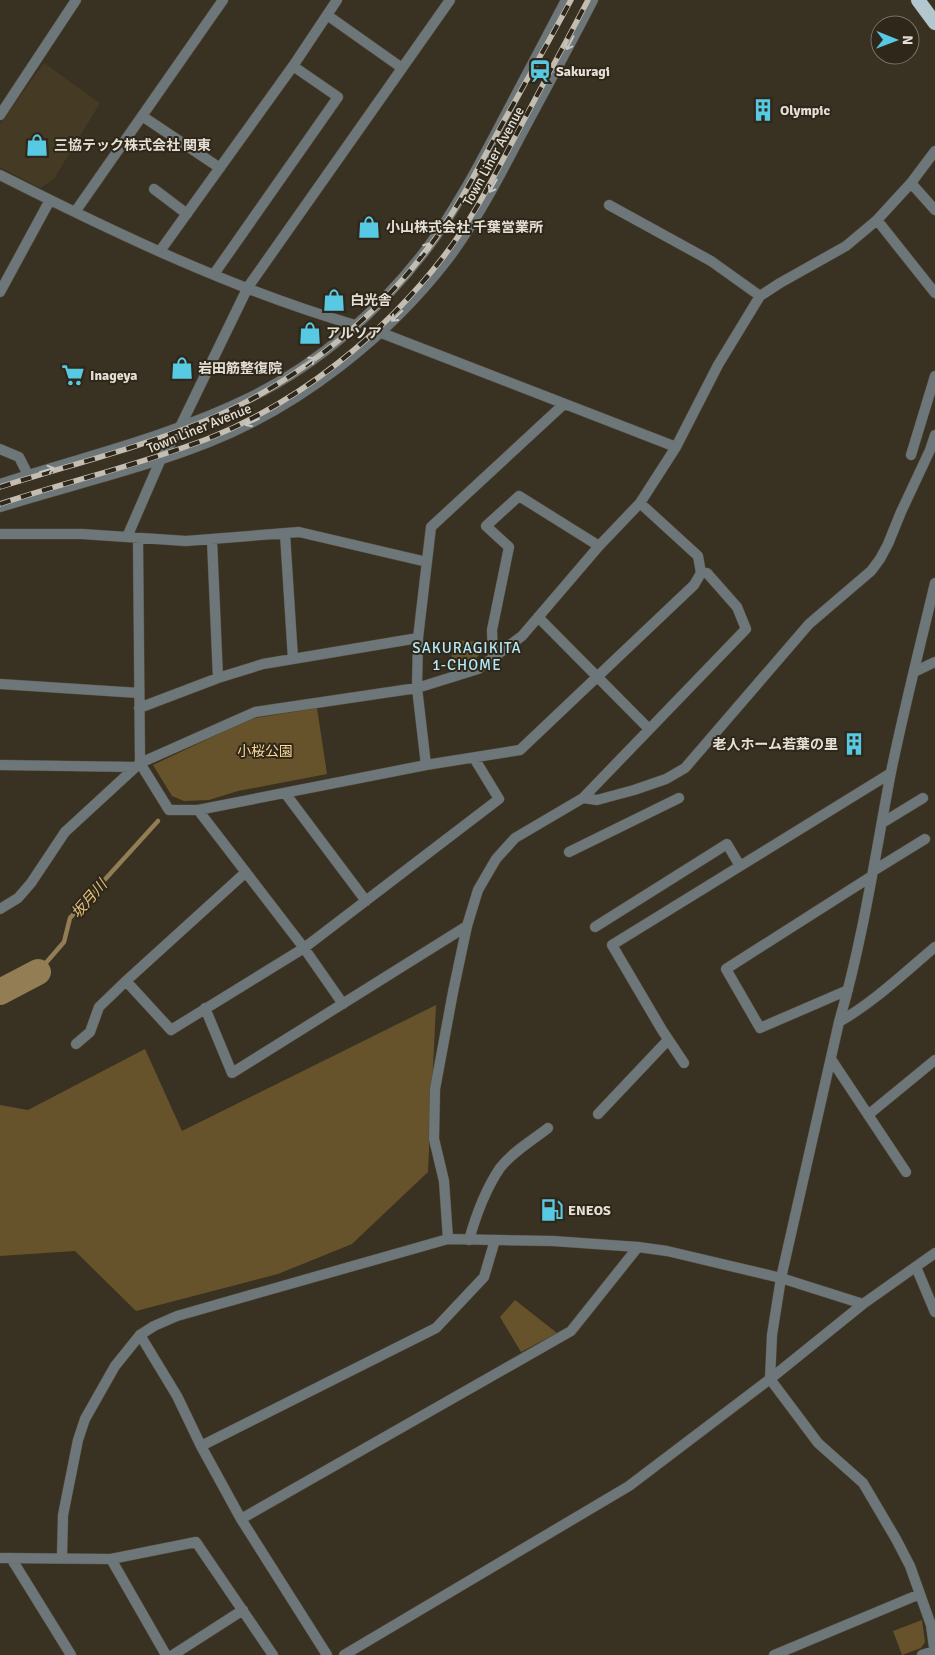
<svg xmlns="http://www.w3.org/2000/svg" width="935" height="1655" font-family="Signika,'Noto Sans JP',sans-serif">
<rect width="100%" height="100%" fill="#393122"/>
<path fill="#453a24" d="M44,63l56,40 -46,76 -14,9 -40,-21v-43z"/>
<path fill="#67532b" d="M453,640l29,2v9l-11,14 -20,4z
M317,708l10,66 -89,17 -29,9 -25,1 -12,-5 -19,-31 97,-46z
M436,1005l-8,167 -76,72 -74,30 -142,37 -61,-60 -75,5v-151l28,5 117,-61 37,82z
M515,1300l42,33 -36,19 -21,-35z
M922,1620l3,22 -4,6 -19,7 -9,-24z"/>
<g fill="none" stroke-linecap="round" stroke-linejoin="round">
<path stroke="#927d54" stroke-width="4.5" d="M38,972l26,-30 6,-24 88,-97"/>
<path stroke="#927d54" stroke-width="26" d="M0,992l38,-20"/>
<defs>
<path id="minor" d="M327,15l75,53
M0,115l76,-115
M142,116l78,52
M0,175c113,57 234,115 355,150
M911,183l24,27
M154,189l33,25
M609,205l102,56 49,35
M75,212l148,-212
M877,220l58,73
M160,251l133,-185 44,-66
M214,274l124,-177 -45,-31
M0,292l50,-92
M379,332l297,115
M0,449l19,8 9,18
M911,455l24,-79
M0,534h82l104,7 113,-9 128,30
M285,534l8,125
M127,537l33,-76 20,-34 68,-140 202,-287
M138,538l2,225 29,47h29l228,-45 94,-15 174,-165 7,-12 -3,-17 -58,-53
M212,540l6,138
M935,583c-15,63 -31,126 -44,189 -16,84 -28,168 -52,250l-58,256 -9,57 -2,44 48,64 45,40 33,56 14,27 21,59 4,30
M538,617l111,112
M493,658l-1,-28 17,-83 -23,-21 33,-30 80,50
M914,672l21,-10
M0,684l139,9
M139,708l79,-30 45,-14 155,-26
M0,765l136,2
M426,765l-9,-77 1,-50 13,-111 133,-123
M285,793l81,108
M583,798l163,-169 -9,-22 -30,-34h-6
M198,810l106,138 39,56
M882,823l41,-25
M569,852l110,-54
M873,871l52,-32
M246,872l-120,109 45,49 133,-82 195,-149 -25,-41
M0,909l18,-11 13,-15 34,-51 75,-69 115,-51 162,-24 61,-19 44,-33 77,-90 41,-43 36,-56 42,-82 42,-69 20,-13 66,-37 31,-26 34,-37 24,-32
M595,927l132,-83 13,22
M848,990l-88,38 -34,-59 146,-93
M205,1008l27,65 235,-147
M839,1022c35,-20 65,-49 96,-75
M76,1044l14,-12 9,-25 27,-26
M831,1059l75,113
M684,1063l-22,-33 -50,-85 279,-172
M598,1114l70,-74
M868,1115l67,-55
M448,1239l-4,-58 -10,-42 1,-50 18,-97 14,-66 11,-36 18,-31 19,-21 68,-40 14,2 37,-10 32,-11 19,-11 124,-144 62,-53 9,-12 8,-15 13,-32 29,-62 5,-15
M469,1240c7,-25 16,-50 31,-72 12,-16 33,-28 48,-40
M916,1267l19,45
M140,1335l37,61 24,50 40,73 86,136
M201,1446l235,-118 48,-51 11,-37
M241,1519l330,-188 67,-84
M0,1558l111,1 85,-17 77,113
M11,1558l60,97
M111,1559l55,96
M173,1655l70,-45
M774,1655l146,-61
M922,1655l12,-4"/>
<path id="tertiary" d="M0,484c83,-27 169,-47 249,-86 70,-34 132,-89 179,-151 27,-37 49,-78 70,-118 23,-43 45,-86 68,-129
M0,507c70,-22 141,-38 209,-65 91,-36 179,-105 239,-183 29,-39 51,-82 73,-124 24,-45 49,-90 72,-135
M62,1557l1,-42 15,-75 7,-21 30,-53 25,-31 14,-9 23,-10 271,-77 105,2 85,6 29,4 114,27 82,26
M344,1655l285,-169 141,-107 93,-75 72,-51"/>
<path id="trunk" d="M918,0l17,23"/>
</defs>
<use href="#minor" stroke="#554d3f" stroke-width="11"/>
<use href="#tertiary" stroke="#554d3f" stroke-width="11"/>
<use href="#trunk" stroke="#554d3f" stroke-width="15"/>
<use href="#minor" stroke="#6d7779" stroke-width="10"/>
<use href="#tertiary" stroke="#6d7779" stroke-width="10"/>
<use href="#trunk" stroke="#b2c8ce" stroke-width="14"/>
<defs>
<path id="rail" d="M0,487c66,-21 135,-38 200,-64 87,-34 173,-101 229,-176 28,-37 49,-79 71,-119 24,-43 48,-85 71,-128
M0,504c69,-23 139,-39 207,-65 93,-37 176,-104 237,-183 28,-36 49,-78 71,-119 24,-46 49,-91 73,-137"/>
</defs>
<use href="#rail" stroke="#c3bdb2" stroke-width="5.5"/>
<use href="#rail" stroke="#2f2719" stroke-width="4" stroke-dasharray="11" stroke-linecap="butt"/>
</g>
<defs><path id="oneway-shaft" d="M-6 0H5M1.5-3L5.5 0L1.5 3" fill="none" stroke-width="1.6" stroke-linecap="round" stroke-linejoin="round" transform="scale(1.25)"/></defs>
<g stroke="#c7c6bf">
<use href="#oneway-shaft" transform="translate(570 43) rotate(118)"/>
<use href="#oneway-shaft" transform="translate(493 186) rotate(120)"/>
<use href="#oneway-shaft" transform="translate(425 249) rotate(-52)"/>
<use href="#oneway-shaft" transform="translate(397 316) rotate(136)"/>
<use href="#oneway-shaft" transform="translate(309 362) rotate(-36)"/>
<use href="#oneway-shaft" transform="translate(252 422) rotate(155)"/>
<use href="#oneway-shaft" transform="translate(47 470) rotate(-17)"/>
</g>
<defs>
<symbol id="station-bare" viewBox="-9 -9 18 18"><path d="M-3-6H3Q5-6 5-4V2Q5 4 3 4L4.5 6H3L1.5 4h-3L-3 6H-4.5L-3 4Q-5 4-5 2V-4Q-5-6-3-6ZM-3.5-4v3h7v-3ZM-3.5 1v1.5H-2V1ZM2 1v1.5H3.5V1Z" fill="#57c9e2" stroke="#2f2719" stroke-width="2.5" paint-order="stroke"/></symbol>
<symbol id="building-bare" viewBox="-9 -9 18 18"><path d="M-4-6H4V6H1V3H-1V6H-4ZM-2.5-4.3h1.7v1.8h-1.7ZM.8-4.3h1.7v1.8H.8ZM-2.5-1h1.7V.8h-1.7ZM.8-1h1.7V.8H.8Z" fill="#57c9e2" stroke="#2f2719" stroke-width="2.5" paint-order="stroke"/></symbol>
<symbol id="shop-bare" viewBox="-9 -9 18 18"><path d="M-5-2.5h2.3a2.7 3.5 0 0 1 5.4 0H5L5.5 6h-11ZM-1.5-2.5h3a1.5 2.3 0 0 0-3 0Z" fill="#57c9e2" stroke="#2f2719" stroke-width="2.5" paint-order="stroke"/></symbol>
<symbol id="supermarket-bare" viewBox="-9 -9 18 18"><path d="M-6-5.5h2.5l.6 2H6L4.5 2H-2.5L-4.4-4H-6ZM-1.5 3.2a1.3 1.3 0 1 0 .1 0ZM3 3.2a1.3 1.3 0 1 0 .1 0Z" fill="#57c9e2" stroke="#2f2719" stroke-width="2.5" paint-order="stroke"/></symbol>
<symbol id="fuel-bare" viewBox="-9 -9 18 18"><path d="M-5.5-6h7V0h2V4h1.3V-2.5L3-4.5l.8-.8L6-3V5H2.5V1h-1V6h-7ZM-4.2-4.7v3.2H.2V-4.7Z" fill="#57c9e2" stroke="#2f2719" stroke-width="2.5" paint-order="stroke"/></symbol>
</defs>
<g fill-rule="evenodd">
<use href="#station-bare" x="524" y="55" width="32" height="32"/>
<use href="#building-bare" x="747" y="94" width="32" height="32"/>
<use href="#shop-bare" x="21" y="129" width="32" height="32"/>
<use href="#shop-bare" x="353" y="211" width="32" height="32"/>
<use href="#shop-bare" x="318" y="284" width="32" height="32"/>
<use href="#shop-bare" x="294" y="317" width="32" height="32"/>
<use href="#shop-bare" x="166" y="352" width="32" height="32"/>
<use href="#supermarket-bare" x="57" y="359" width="32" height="32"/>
<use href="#building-bare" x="838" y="728" width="32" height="32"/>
<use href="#fuel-bare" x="536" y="1194" width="32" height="32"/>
</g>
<g text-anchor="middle" stroke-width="4" stroke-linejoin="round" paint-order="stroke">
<g font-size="14" font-weight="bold" fill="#e5e0d6" stroke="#2f2719" text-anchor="start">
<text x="556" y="76">Sakuragi</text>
<text x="780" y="115">Olympic</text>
<text x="54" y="150">三協テック株式会社 関東</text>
<text x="386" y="232">小山株式会社 千葉営業所</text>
<text x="350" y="305">白光舎</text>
<text x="326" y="338">アルソア</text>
<text x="198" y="373">岩田筋整復院</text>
<text x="90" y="380">Inageya</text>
<text x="838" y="749" text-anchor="end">老人ホーム若葉の里</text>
<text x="568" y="1215">ENEOS</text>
</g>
<g font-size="14" fill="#e5e0d6" stroke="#2f2719">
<text transform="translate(493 156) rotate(-61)" y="5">Town Liner Avenue</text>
<text transform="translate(199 428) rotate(-22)" y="5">Town Liner Avenue</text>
</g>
<g font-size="14" fill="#fcd996" stroke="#2f2719">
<text x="265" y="756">小桜公園</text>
</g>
<g font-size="15" letter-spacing="1" fill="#b2eaf8" stroke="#2f2719">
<text x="467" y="653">SAKURAGIKITA<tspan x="467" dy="17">1-CHOME</tspan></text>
</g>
<g font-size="15" font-style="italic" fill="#e3c17e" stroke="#2f2719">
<text transform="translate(89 899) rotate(-49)" y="5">坂月川</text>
</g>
</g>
<g transform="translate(895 40) rotate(91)"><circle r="24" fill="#2f2719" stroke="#787165"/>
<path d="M0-4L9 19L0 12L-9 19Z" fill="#57c9e2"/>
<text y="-8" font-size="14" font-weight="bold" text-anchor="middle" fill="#e5e0d6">N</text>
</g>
</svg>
